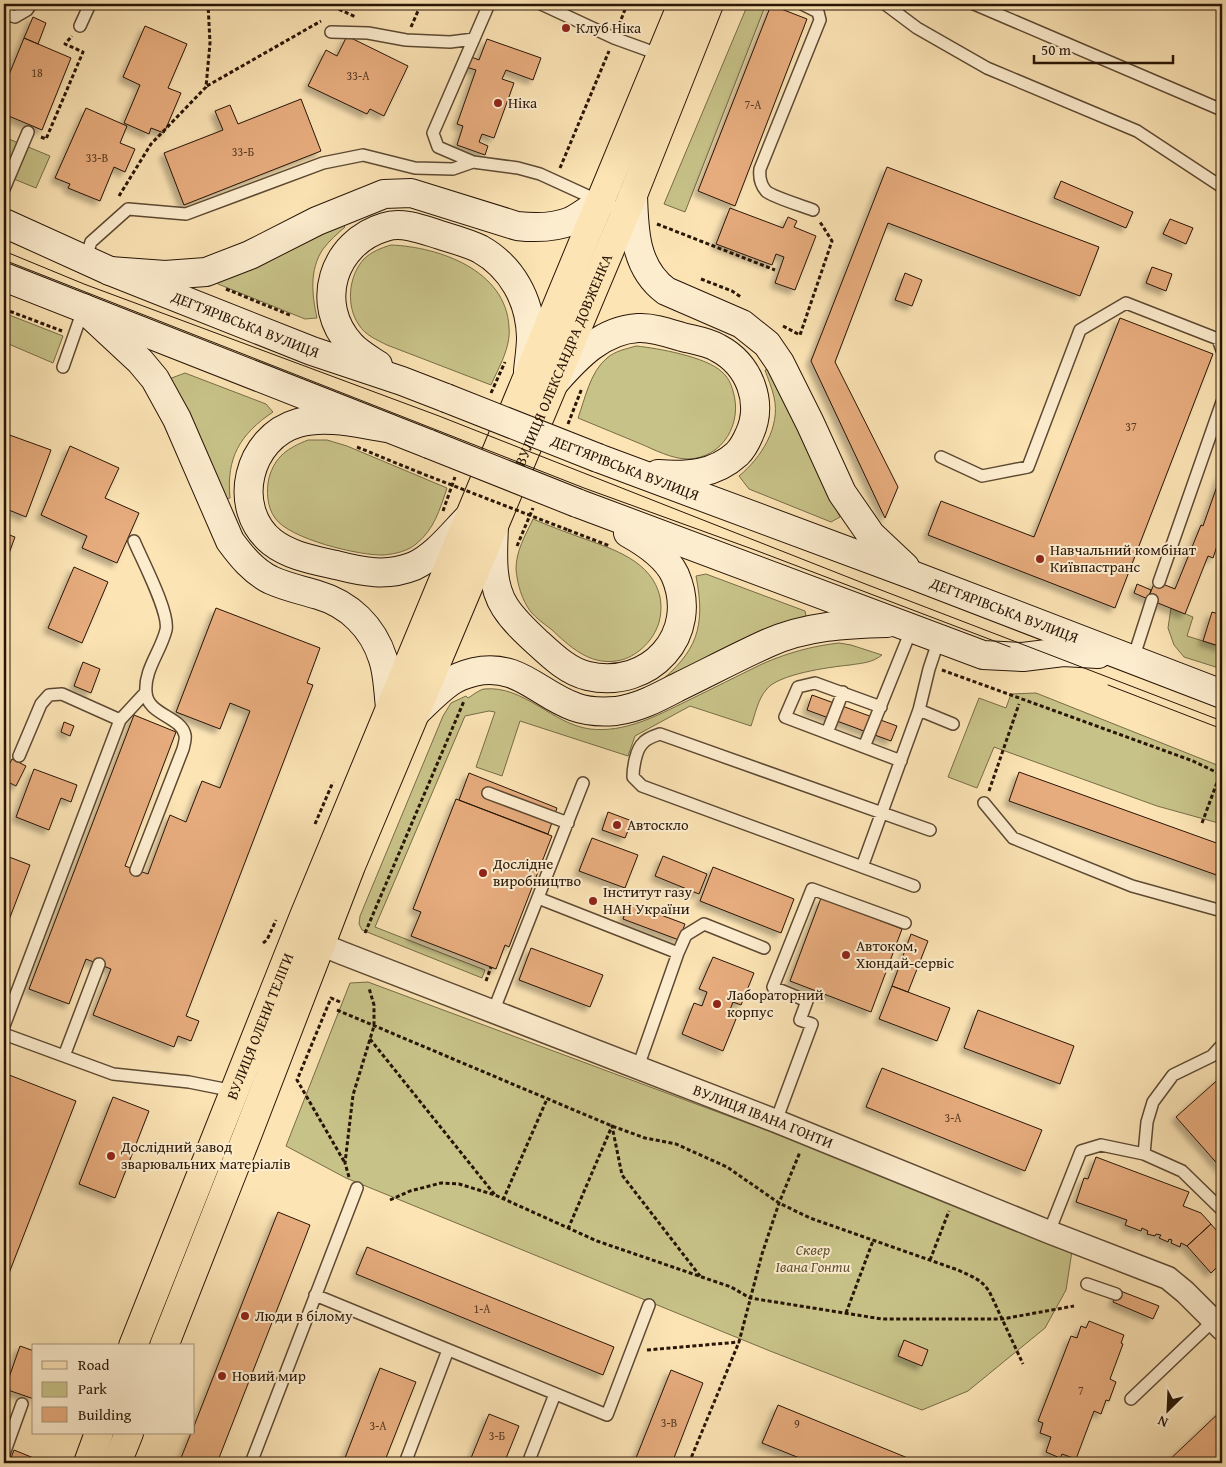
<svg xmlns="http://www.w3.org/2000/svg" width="1226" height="1467" font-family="'Gentium Book Plus',serif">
<defs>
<filter id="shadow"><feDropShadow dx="-4.5" dy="4.5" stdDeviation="2.5" flood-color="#0004"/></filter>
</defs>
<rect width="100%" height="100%" fill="#fce4b5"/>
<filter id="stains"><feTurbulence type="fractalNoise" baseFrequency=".004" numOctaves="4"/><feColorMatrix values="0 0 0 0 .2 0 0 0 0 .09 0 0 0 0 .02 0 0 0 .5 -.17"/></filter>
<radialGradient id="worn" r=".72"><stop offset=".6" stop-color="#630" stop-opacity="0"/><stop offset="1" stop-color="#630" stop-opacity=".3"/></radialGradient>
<path fill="#c7c288" stroke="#786c47" d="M748,4h18l-81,208 -21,-8z
M4,137l46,19 -14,32 -32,-13z
M342,223l3,4c-8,7 -16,14 -22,22 -14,21 -11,46 -6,69l-12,1 -87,-35 -1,-4z
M391,245c48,2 115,25 118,82 2,20 -10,40 -18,58l-104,-40c-10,-5 -22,-10 -28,-20 -13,-18 -11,-49 5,-66 7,-7 17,-11 27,-14z
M4,313l59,23 -10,27 -49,-21z
M636,346c21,2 71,11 86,26 6,5 9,12 11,19 10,32 -10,67 -45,68 -16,0 -33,-9 -47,-15 -21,-9 -42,-17 -63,-26 7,-19 12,-46 29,-60 8,-7 19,-9 29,-12z
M769,369l71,148 -9,5 -82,-33 -10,-13c22,-18 42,-49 35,-79 -2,-9 -6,-18 -9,-27z
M185,373l81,31 7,8c-33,22 -47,46 -43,86l-4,1 -57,-120z
M308,440h19l20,6 100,42c-7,21 -13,42 -31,56 -8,7 -21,10 -32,11 -24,1 -95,-16 -109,-37 -8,-11 -9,-27 -6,-40 6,-22 19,-30 39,-38z
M533,519c16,7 33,13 49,19 31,11 70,23 78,59 2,11 1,23 -4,33 -7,15 -23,29 -40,31 -27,4 -47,-15 -65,-32 -7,-5 -15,-11 -20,-17 -9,-11 -14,-29 -15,-43 0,-18 9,-33 17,-50z
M706,574l99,37 1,5 -34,11 -115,57c40,-32 49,-57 39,-108z
M1171,608l22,9 -6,19 35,11v22l-38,-12 -10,-12 -6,-17z
M839,643l12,2 31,10c-10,8 -20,8 -32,10 -20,2 -73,9 -84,25 -8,9 -11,25 -15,36l-61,-20 -55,30 -7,20 -108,-35 -18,55 -26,-9 19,-55 -6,-1 -24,5 -90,211 110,43 -3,8 -120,-48 -3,-6 1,-8 83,-200 8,-13 15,-7 2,2c5,-3 11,-8 16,-9 40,-4 68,35 106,40 35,4 66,-13 97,-28 25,-12 50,-25 75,-37 25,-11 50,-18 77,-21z
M1036,693l186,74v57l-65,-18 -163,-59 -17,41 -29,-11 31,-79 27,10 5,-14z
M368,982l414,154 290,115 -6,39 -21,38 -77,63 -46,19 -152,-59 -424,-173 -60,-32 64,-163z"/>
<path fill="#e7ac7d" stroke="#281506" filter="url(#shadow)" d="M771,5l36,14 -72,187 -37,-15z
M33,17l13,6 -8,21 -14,-6z
M145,26l42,18 -19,44 13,5 -17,40 -13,-5 -2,6 -25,-11 16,-38 -17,-8z
M347,36l61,30 -24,50 -14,-7 -3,5 -59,-28 18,-36 11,6z
M24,38l47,20 -29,72 -38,-16v-27z
M487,39l54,19 -8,22 -27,-10 -4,9 12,4 -20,55 -12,-4 -3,8 9,4 -3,9 -28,-10 6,-19 -6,-2 19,-54 -10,-3 3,-11 10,4z
M301,99l20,52 -137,54 -20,-52 59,-23 -8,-19 15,-6 8,19z
M86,108l41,18 -7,17 15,6 -10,23 -11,-5 -14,34 -32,-13 2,-4 -15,-6z
M887,167l212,80 -19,49 -192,-73 -53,139 63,125 -13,31 -74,-157z
M1061,181l72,31 -7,16 -72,-30z
M730,208l53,20 5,-11 9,4 -3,6 22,9 -21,54 -20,-7 9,-26 -8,-3 -4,11 -56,-21z
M1170,219l23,9 -7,16 -23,-10z
M1152,267l20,7 -6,17 -20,-8z
M905,273l17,7 -10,26 -17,-6z
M1120,318l93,36 -98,254 -187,-73 13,-34 93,36z
M4,433l47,17 -25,67 -22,-9z
M70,446l49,22 -14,30 34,15 -22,50 -35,-15 5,-12 -46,-21z
M1222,472v59l-9,27 -5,-2 -23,58 -37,-15 7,-18 20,8 26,-64 2,1z
M4,533l11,4 -11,30z
M74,567l34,15 -26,61 -34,-15z
M1137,584l14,6 -3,9 -14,-6z
M216,608l104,40 -13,35 6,2 -127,331 13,5 -8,20 -13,-5 -4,11 -81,-32 18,-46 -25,-10 -17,45 -40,-15 105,-274 42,17 -51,134 23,8 22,-59 16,7 16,-41 18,7 30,-77 -20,-8 -10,26 -44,-17z
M1212,612l10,3v32l-19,-6z
M83,662l17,7 -9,24 -17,-7z
M812,695l85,31 -6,15 -84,-31z
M64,722l10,4 -4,10 -9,-4z
M12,759l14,7 -10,20 -12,-6v-5z
M34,769l43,16 -6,17 -10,-4 -12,32 -33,-13z
M1019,772l203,73v32l-213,-76z
M469,773l88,35 -9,26 -89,-34z
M456,799l96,37 -43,111 -4,-2 -9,24 -85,-33 10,-24 -8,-3z
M608,812l24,9 -7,17 -23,-8z
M592,838l46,17 -13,33 -46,-17z
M4,855l26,10 -26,68z
M663,856l44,18 -8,20 -44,-18z
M713,867l81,32 -13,34 -81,-32z
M821,898l81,31 -31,83 -81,-31z
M629,903l56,21 -6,16 -56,-21z
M911,934l17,7 -20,51 -16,-6z
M531,948l72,27 -13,32 -71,-27z
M713,957l41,16 -13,32 -8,-3 -5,13 8,4 -13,32 -41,-17 12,-31 8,3 5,-14 -8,-3z
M892,986l58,22 -13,33 -58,-22z
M978,1010l96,36 -14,38 -96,-36z
M882,1068l160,62 -17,41 -159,-64z
M4,1073l72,28 -72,185z
M1222,1076v93l-46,-52z
M113,1097l36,14 -34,87 -36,-14z
M1096,1157l93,35 -6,14 18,7 10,11 -24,22 -6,-3 -1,4 -9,-4 1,-3 -3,-1 -1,3 -9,-4 2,-3 -5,-1 -1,2 -8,-2 1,-3 -6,-3 -1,3 -16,-6 2,-5 -51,-18 8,-24 4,1z
M278,1212l32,13 -10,26 -83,212h-38l12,-30h3v-7z
M1211,1224l11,13v25l-11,11 -24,-27z
M367,1247l247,100 -11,28 -247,-101z
M1118,1290l41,16 -6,13 -40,-17z
M1089,1321l35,14 -3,8 2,1 -13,35 6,3 -7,19 -3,-1 -5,14 -7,-3 -18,48 -14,-5 -2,4 -14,-6 5,-15 -11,-4 3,-10 -5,-2 33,-85 6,2 4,-12 5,2z
M904,1340l24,10 -6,16 -24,-10z
M20,1346l14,5v48l-29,-10z
M380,1368l36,14 -10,25 -22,56h-41z
M671,1370l32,13 -31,80h-38z
M778,1405l142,58h-108l-50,-20z
M1222,1410v51l-2,2h-54z
M489,1414l30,12 -8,20 -7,17h-35z
M14,1450l27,11v2h-32z"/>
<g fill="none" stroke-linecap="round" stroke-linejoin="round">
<defs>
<path id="lane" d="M541,4l73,34 47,17
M802,4l16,8 2,8 -60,149c-1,8 0,15 6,22 6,6 37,15 47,19
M885,4l32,24 70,40 150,63 85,56
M974,4l248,106
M4,13l11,4 12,-7 4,-6
M80,26l10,-22
M331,32l37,1 38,7 44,2 24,-3
M473,162l-35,-15 -5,-14 56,-129
M4,189l24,-57
M85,260l6,-18 37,-33 58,5 137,-51 40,-8 52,13 38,1 20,-7 45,6 22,6 59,27
M63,367l20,-57
M941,457l41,19 46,-9 52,-137 46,-27 92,36 4,11
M134,541c8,19 36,72 32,89 -5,21 -22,40 -20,62 1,23 35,24 39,43 1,4 -1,10 -2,14l-47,121
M1159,582l63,-180
M1133,659l19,-59
M881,707l-66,-24 -17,4 -13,30 116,44
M919,710l34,14
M827,733l16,-41
M864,747l48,-119
M19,756l22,-52 8,-9 13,-1 58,26 25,-27
M488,793l80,30
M984,803l29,35 119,48 90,25
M862,867l57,-157 10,-41 10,-30
M914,886l-272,-100 -9,-9c0,-9 3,-28 10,-34 4,-5 11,-7 17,-9l270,96
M538,898l140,55
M493,1012l90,-229
M4,1026l116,-306
M4,1034l109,40 76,8 45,9
M64,1056l35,-92
M638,1067l40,-114 8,-18 18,-11 60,24
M776,1121l36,-97 -12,-4 7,-19 -34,-14 39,-98 93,34
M1144,1154l3,-32 6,-20 20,-27 39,-19 10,-11
M1049,1232l32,-81 20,-6 43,9 38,17 40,39
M1087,1284l29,10
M315,1295l292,120 42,-110
M1131,1399l83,-79
M4,1454l18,-50
M251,1463l106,-275
M405,1463l43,-113
M528,1463l27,-69"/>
<g id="street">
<path id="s1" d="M309,933l11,11 22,9 434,168 273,111 119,46 17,14 37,37"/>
</g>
<g id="secondary">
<path d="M633,195c1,36 2,73 33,96l76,33 25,20 13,19 30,60 32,70 29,42 34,32"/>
<path id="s2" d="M4,223l106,48 202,80 90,30 44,17"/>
<path d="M110,271l55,4 41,-3 44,-17 67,-34 67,-27 27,-1 106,33c18,2 37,2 54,-5 10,-5 20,-13 30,-19"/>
<path d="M4,277l425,167"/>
<path d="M83,308l57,53 15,18 22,40 53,122c11,15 23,30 41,39 15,7 31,10 47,15 31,9 55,32 65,64 5,15 5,32 7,48"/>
<path d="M378,365c-9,-6 -20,-12 -27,-20 -38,-41 -18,-103 34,-118 17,-6 39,3 55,8 13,4 28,8 40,14 32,18 50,51 51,88 0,11 -2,23 -3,34"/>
<path d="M555,382c22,-25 47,-52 83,-54 14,-1 31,5 44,9 12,3 26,5 36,11 32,17 46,55 31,87 -3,7 -7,14 -12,19 -23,21 -50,22 -79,20"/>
<path d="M388,428c-28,-4 -61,-13 -90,-5 -50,14 -68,85 -26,119 18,14 42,18 64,23 27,7 51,12 78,1 22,-10 39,-33 56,-50"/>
<path id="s3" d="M598,458l317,118 307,118"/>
<path d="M577,503l406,152 40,2 40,-5 35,2"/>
<path d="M494,526c-1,26 -4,58 11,81 9,14 21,25 33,36 14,13 31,29 50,33 61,14 113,-41 87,-101 -9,-19 -29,-32 -47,-42"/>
<path d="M413,715c12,-11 24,-24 37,-33 7,-5 16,-8 24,-10 44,-10 64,22 101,35 13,5 28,5 41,4 22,-3 41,-13 60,-23 31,-15 61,-31 92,-45 38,-17 78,-19 119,-20"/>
</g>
<g id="primary">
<path id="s4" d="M133,1346l171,-430 378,-912"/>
<path id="s5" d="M164,1346l84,-213 103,-267 282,-671 76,-191"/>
<path d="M88,1463l11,-30"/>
<path d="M117,1463l12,-30"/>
</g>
</defs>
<use href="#lane" stroke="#5d4932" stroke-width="14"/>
<use href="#street" stroke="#5d4932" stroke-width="25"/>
<use href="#secondary" stroke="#281506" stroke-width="30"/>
<use href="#primary" stroke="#281506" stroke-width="30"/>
<path stroke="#281506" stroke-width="3" stroke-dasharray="4 2.5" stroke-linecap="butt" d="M327,4l29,13
M619,25l8,-21
M411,27l10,-23
M207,86l114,-65
M41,137l5,2 37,-87 -18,-8 7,-8
M560,168l49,-117
M119,196l32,-52 55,-57 4,-44 -2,-39
M657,224l118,46
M701,279l31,12 9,6
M226,289l66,27
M4,309l58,22
M783,326l17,9 32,-94 -12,-19
M491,393l14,-31
M568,424l14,-36
M357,447l61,25
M443,511l12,-34
M568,530l42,16
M517,546l16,-38
M1222,592v-1
M942,670l251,91 27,13
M989,791l30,-87
M1202,823l20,-54
M315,824l18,-42
M365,933l99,-232
M263,943l4,-3 9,-20
M486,981l5,-14
M340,1002l-9,-4 -34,82 48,83
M337,1010l275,116 33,12 31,6 51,23 52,36 31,15 148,52c13,6 25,10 32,23l33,71
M370,1039l125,156
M349,1177l-4,-14 8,-68 21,-69v-21l-5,-17
M390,1200l20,-9 31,-8 18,1 36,11 102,46 134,46 19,11 132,21h120l72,-13
M503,1200l44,-101
M568,1229l44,-103 10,49 78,101
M930,1260l19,-49
M846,1313l27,-72
M647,1350l92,-8
M689,1463l50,-121 23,-88 17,-51 21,-51"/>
<use href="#lane" stroke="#fdedcf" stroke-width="11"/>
<use href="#street" stroke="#fdedcf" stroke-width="22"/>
<use href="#secondary" stroke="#fdedcf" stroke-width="28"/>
<use href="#primary" stroke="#fce4b5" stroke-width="28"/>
<path stroke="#281506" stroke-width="1" d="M4,251l80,33 355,132 429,169 354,136
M4,260l580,228 171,62 255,97
M1108,685l114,44"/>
<defs>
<path id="secondary-bridge" d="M446,398l152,60
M429,444l148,59"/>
</defs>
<use href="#secondary-bridge" stroke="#281506" stroke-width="30" stroke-linecap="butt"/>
<path stroke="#281506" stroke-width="3" stroke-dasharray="4 2.5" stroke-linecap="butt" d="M418,472l150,58"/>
<use href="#secondary-bridge" stroke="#fdedcf" stroke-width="28"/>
</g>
<g fill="#8f2418" stroke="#fdedcf" stroke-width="2">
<circle cx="566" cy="28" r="5"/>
<circle cx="498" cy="103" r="5"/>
<circle cx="1040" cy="559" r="5"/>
<circle cx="617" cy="825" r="5"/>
<circle cx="483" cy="873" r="5"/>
<circle cx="593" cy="901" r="5"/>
<circle cx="846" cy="955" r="5"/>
<circle cx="717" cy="1004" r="5"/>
<circle cx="111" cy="1156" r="5"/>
<circle cx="245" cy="1316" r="5"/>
<circle cx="222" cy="1376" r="5"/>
</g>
<g text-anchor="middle" stroke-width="4" stroke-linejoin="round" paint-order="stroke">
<g font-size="12" fill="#583b24">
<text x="37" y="77">18</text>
<text x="358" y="80">33-А</text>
<text x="753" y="109">7-А</text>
<text x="243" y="156">33-Б</text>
<text x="97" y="162">33-В</text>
<text x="1131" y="431">37</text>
<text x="953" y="1122">3-А</text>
<text x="482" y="1313">1-А</text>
<text x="1081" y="1395">7</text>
<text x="669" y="1427">3-В</text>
<text x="797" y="1428">9</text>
<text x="378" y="1430">3-А</text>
<text x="497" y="1440">3-Б</text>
</g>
<g font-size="15" fill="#281506" stroke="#fdedcf" text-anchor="start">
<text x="576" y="33">Клуб Ніка</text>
<text x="508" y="108">Ніка</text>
<text x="1050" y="555">Навчальний комбінат<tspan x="1050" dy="17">Київпастранс</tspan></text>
<text x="627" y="830">Автоскло</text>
<text x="493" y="869">Дослідне<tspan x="493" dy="17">виробництво</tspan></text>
<text x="603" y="897">Інститут газу<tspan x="603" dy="17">НАН України</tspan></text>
<text x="856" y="951">Автоком,<tspan x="856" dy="17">Хюндай-сервіс</tspan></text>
<text x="727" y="1000">Лабораторний<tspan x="727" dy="17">корпус</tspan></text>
<text x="121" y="1152">Дослідний завод<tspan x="121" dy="17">зварювальних матеріалів</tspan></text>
<text x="255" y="1321">Люди в білому</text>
<text x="232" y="1381">Новий мир</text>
</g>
<g font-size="15" fill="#281506" stroke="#fdedcf">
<text dy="5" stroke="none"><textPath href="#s2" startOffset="262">ДЕГТЯРІВСЬКА ВУЛИЦЯ</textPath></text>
<text dy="5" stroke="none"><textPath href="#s5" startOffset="1064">ВУЛИЦЯ ОЛЕКСАНДРА ДОВЖЕНКА</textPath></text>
<text transform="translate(625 468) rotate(21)" y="5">ДЕГТЯРІВСЬКА ВУЛИЦЯ</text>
<text dy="5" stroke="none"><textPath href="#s3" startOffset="434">ДЕГТЯРІВСЬКА ВУЛИЦЯ</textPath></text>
<text dy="5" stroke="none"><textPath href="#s4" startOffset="344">ВУЛИЦЯ ОЛЕНИ ТЕЛІГИ</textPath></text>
<text dy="5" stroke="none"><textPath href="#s1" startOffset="491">ВУЛИЦЯ ІВАНА ГОНТИ</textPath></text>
</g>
<g font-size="15" font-style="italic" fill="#605234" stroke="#fdedcf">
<text x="813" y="1255">Сквер<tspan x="813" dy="17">Івана Гонти</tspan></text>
</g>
</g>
<rect width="1226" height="1467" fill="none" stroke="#fce4b5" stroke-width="20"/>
<rect x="5" y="5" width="1216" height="1457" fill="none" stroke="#281506" stroke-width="2.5"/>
<rect x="10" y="10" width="1206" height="1447" fill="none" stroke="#281506"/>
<rect x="32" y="1344" width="162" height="90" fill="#fdedcf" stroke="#a8977f"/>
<rect x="42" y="1361" width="25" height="8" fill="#fce4b5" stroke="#a8977f"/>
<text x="78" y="1370" font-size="15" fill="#281506">Road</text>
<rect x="42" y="1382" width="25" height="15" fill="#c7c288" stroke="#a8977f"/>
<text x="78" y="1394" font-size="15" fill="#281506">Park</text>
<rect x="42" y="1407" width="25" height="15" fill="#e7ac7d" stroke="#a8977f"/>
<text x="78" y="1420" font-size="15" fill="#281506">Building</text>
<g transform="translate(1168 1410) rotate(204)" stroke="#fdedcf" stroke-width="4" paint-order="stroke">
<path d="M0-4L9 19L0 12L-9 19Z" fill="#281506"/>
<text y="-8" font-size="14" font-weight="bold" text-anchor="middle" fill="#281506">N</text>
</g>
<path d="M1034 55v8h139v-8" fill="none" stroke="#281506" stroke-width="2.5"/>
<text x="1041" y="55" font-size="15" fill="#281506" stroke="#fdedcf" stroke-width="4" paint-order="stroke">50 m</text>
<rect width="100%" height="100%" filter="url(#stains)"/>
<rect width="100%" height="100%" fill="url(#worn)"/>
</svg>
